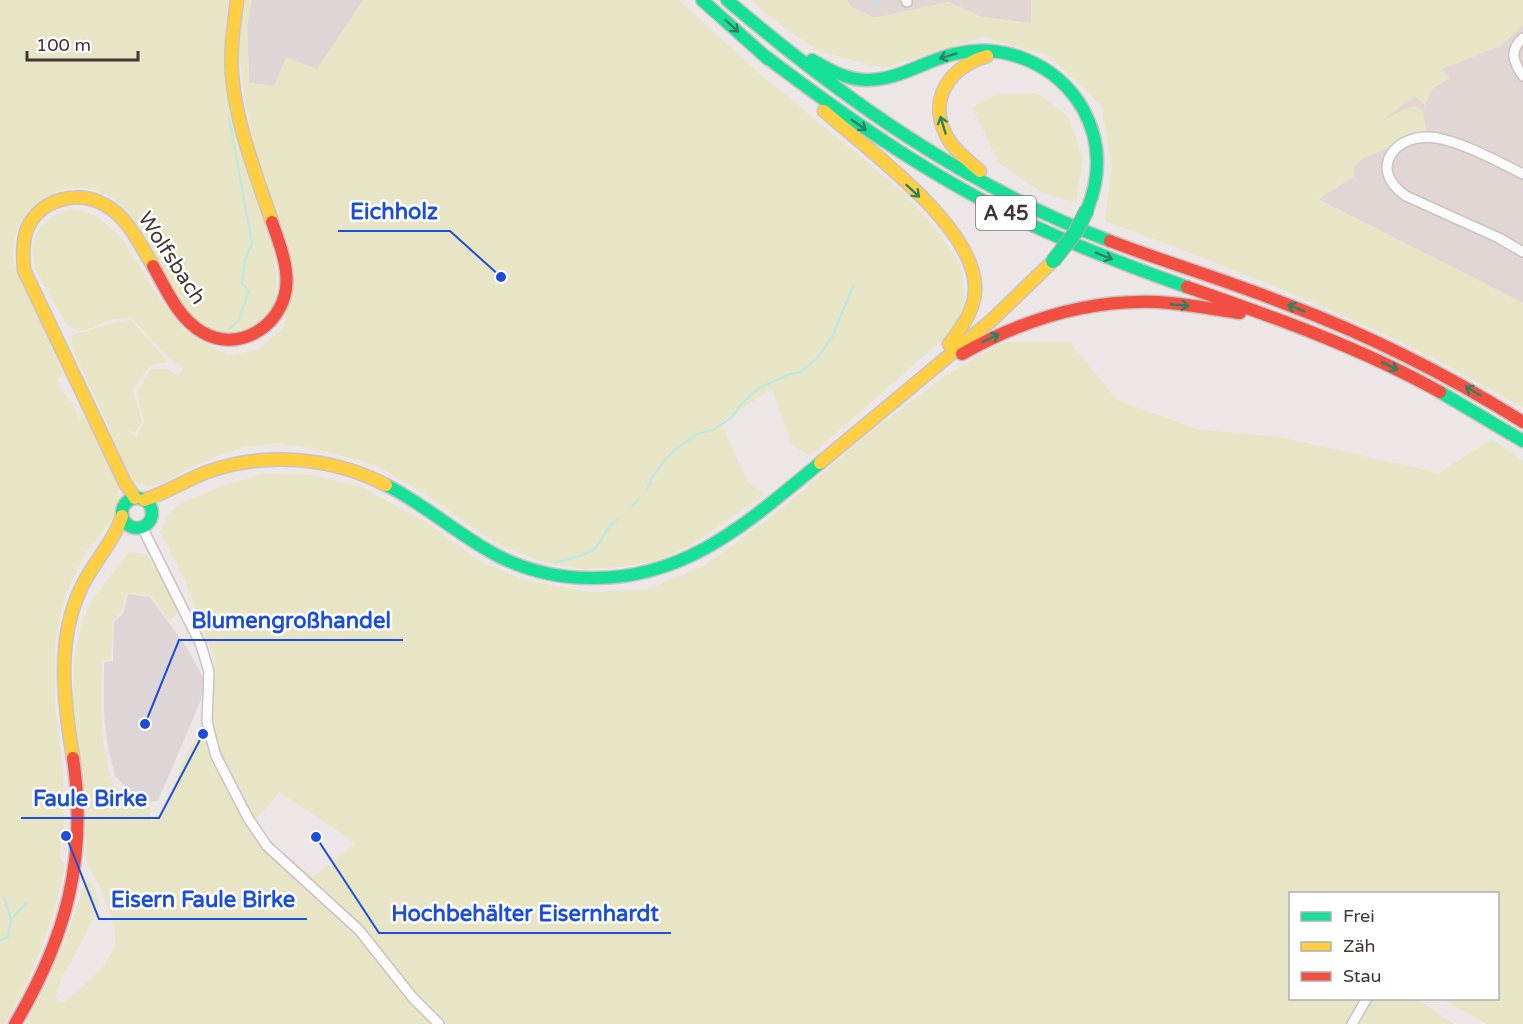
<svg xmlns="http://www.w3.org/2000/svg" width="1523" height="1024" font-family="'Varela Round',sans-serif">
<rect width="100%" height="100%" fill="#ece7e6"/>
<path fill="#e1d6d3" d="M847,0h184v23l-50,-6 -32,-15 -75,16 -25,-12z
M1523,26v277l-205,-104 36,-23v-9l8,-9 27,-10 -13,-23 39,-29 10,9 16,-36 59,-23z"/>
<path fill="#ded6d6" d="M252,0h111l-46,69 -43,17 -25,-3 -2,-58z
M128,594l22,3 37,51 17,31 -3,21 -43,101 -18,1 -25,-26 -7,-28 -4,-32v-54l9,-1 1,-40 9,-7z"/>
<path fill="#e8e4c6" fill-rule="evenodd" d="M0,0h229c-16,78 23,180 45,255 6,37 3,81 -46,78 -12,0 -23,-4 -32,-13 -40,-39 -52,-134 -120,-132 -14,0 -28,6 -38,15 -18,15 -27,36 -24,60l49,109 -5,7 3,11 10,11 8,19 6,-3 29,58 5,14 -1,18 -4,10 -28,35 -22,46 -9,45v65l8,62 1,58 -5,29 6,8c-11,56 -31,110 -61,159h-4z
M244,0h8l-5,25 2,58 25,3 12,-29 31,12 46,-69h316l75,69 149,123 33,37 25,36 4,35 -11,29 -144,127 -19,-12 -19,-55 -51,33 26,59 18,13 -75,52 -31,14 -37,7 -36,2 -43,-7 -39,-15 -31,-19 -43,-31 -55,-32 -50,-14 -44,-8 -30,3 -29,8 -32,14 -27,15 -15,4 -13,-5 -11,-18 -15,-35 5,-3 -6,-1 -35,-75 -2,-15c21,-4 39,-13 60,-15l37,42 -18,3 -17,25 9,32 -7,10 -9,-2 10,7 8,-15 -7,-29 13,-23c12,-2 18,-3 28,6l5,-8 -12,-9 -40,-41c-8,1 -17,0 -25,3 -15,6 -23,16 -39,4l-33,-58 -2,-20 5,-16 13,-13 21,-10 24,7 26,22 33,53 28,38 18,13 28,14 29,-5 26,-22 10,-42 -22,-91 -18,-51 -9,-52 -6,-47z
M752,0h95l3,6 24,12 75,-16 32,15 50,6v-23h492v26l-23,20 -58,23 8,10 -17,9 -8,17 -10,-9 -35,26 25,-13 10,-3 8,4 3,23 -21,3 -15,11 -28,11 -8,9v8l-36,24 205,104v105c-134,-80 -272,-133 -418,-187l7,-54 -11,-62 -53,-50 -65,-18 -100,31 -65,-17 -52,-37z
M1000,93h36l33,24 14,42 -7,44 -35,-11 -42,-29 -27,-56z
M1003,342h67l47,58 79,29 84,8 159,36 53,-34 31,22v563h-36l-46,-25 57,-1v-104h-208v104l127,1 37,25h-1429c26,-45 46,-94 60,-145l5,2c3,6 7,12 8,18 2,19 -29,62 -37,80 -2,6 -4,12 -5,18l2,4 7,1 37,-33 13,-23v-15l-5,-17 -10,-27 -13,-22 -6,-101 -9,-67 3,-44 7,-30 9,-22 38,-49 17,2 10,14 24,44 -11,9 -17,-25 -25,-3 -6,20 -8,7 -2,39 -9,2c-1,29 -4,106 16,128 9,10 20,15 32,18v16c23,-18 20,-25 29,-51 5,-13 13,-26 19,-38l9,3 9,-3 -4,-18 3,-57 -29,-75 -26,-52 8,-18 14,-11 42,-18 39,-11 47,1 50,11 64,35 57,41 48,19 61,11 57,-3 57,-23 80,-59 83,-72 81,-61zM279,792l77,51 -43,34 -44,-36 -13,-21z"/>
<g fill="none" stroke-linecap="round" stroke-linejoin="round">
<path stroke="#b7eae5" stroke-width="2" d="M876,0l3,6
M229,329l10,-9 10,-29 -7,-7 3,-24 7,-17 -23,-125
M646,491l7,-15 18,-23 26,-19 16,-4 19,-13 11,-15 16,-14 31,-14 10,-2 17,-13 16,-24 20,-49
M632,506l7,-7
M555,563c12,-4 33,-7 42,-17 9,-10 7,-18 21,-27
M4,897l7,23
M0,940l8,-3 3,-17 15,-17"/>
<defs>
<path id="street" d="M906,0l1,2
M1523,38c-14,12 -10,24 0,38
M1523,174c-27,-13 -56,-30 -86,-36 -41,-7 -71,31 -31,58l93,42 24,14
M142,527l59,118 8,27 -2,49 3,13 6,22 32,62 19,28 92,84 54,68 26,26
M1352,1024l15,-26"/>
<path id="fast" d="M702,0l66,59
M727,0c115,98 240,187 383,241
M761,53c78,59 157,115 244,159 59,30 120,53 182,75
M812,60c17,10 35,20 55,20 32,0 57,-19 87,-26 50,-12 103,10 129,55 18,33 18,67 4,101
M1440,392l83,49
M386,485c40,20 72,50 112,71 28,14 60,22 92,22 97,2 160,-58 230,-115
M122 513a15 15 0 1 1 30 0a15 15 0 1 1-30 0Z"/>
<path id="slow" d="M237,0c-3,24 -7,49 -5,74 4,51 24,100 40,148
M824,111c43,38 149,114 151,175 1,23 -13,41 -26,58
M980,171c-11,-9 -22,-18 -30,-29 -25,-39 -3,-74 37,-86
M820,463l173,-144 60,-58
M135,498l-10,-15 -101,-213c-1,-14 -2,-27 3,-41 13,-30 51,-40 78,-24 23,12 35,40 48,61
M144,500c22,-7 42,-20 63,-28 58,-21 125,-15 179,13
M73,758c-9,-59 -18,-119 10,-174 12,-23 31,-43 39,-68"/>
<path id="jam" d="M1110,241c58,22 118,40 176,63 83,31 162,71 237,118
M153,266c13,23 25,52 49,66 35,21 78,-4 84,-43 3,-22 -7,-47 -14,-67
M1187,287c87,30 172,60 253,105
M962,354c60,-34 127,-55 196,-52 28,2 55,7 82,11
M15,1024c51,-86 73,-166 58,-266"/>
</defs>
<use href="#street" stroke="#c9c3c2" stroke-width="12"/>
<use href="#fast" stroke="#cdc2bf" stroke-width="15"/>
<use href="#slow" stroke="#cdc2bf" stroke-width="15"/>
<use href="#jam" stroke="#cdc2bf" stroke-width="15"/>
<use href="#street" stroke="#fcfbfb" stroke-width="9"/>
<use href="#fast" stroke="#16e098" stroke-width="12"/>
<use href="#slow" stroke="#ffcf43" stroke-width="12"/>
<use href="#jam" stroke="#f24e42" stroke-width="12"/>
<defs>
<path id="fast-bridge" d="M1053,261l22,-28 12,-23"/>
</defs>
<use href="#fast-bridge" stroke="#c3a7a2" stroke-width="16" stroke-linecap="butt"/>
<use href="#fast-bridge" stroke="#16e098" stroke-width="14"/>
</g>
<defs><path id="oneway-shaft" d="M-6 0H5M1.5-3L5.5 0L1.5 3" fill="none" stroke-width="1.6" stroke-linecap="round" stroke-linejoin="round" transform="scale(1.5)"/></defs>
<g stroke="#2e8260">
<use href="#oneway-shaft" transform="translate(732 26) rotate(42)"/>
<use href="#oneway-shaft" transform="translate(948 56) rotate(163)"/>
<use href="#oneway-shaft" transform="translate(859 125) rotate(35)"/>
<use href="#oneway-shaft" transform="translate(943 125) rotate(-107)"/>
<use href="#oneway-shaft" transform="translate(913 191) rotate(43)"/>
<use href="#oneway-shaft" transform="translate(1104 256) rotate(22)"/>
<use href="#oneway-shaft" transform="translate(1180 305) rotate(5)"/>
<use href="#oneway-shaft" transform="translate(1296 308) rotate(-158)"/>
<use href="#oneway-shaft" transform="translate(991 338) rotate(-26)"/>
<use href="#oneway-shaft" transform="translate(1390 366) rotate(25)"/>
<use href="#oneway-shaft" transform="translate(1473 391) rotate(-150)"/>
</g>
<g text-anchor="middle" stroke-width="5" stroke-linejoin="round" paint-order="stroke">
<rect fill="#fff" stroke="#7b7270" stroke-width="1.5" x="976" y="196" width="60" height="34" rx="4.5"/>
<g font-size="20" font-weight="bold" fill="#423533">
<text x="1006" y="220">A 45</text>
</g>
<g font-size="21" fill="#423533" stroke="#fff">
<text transform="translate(172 258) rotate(57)" y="7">Wolfsbach</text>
</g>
</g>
<path fill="none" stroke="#1d4ed8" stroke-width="2" d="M501 277L450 231H338M145 724L179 640H403M203 734L159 818H21M66 836L99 919H307M316 837L379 933H671"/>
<g fill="#1d4ed8" stroke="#fff" stroke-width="2">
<circle cx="501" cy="277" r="6"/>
<circle cx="145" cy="724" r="6"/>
<circle cx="203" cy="734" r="6"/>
<circle cx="66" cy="836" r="6"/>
<circle cx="316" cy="837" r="6"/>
</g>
<g font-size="22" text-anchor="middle" font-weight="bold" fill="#1d4ed8" stroke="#fff" stroke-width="5" stroke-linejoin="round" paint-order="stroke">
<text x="394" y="219">Eichholz</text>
<text x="291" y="628">Blumengroßhandel</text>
<text x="90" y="806">Faule Birke</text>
<text x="203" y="907">Eisern Faule Birke</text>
<text x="525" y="921">Hochbehälter Eisernhardt</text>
</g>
<rect x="1289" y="892" width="210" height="108" fill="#ffffff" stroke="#b3aead" stroke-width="1.5"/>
<rect x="1301" y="912" width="30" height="9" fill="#16e098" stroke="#b3aead" stroke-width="1.5"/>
<text x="1343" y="922" font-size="18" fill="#423533">Frei</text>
<rect x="1301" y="942" width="30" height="9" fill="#ffcf43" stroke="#b3aead" stroke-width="1.5"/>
<text x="1343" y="952" font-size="18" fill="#423533">Zäh</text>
<rect x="1301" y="972" width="30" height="9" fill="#f24e42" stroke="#b3aead" stroke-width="1.5"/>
<text x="1343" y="982" font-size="18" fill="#423533">Stau</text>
<path d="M27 51v9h111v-9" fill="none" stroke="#423533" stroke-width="3"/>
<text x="36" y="51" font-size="18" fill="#423533" stroke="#ffffff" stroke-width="4.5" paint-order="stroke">100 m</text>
</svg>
